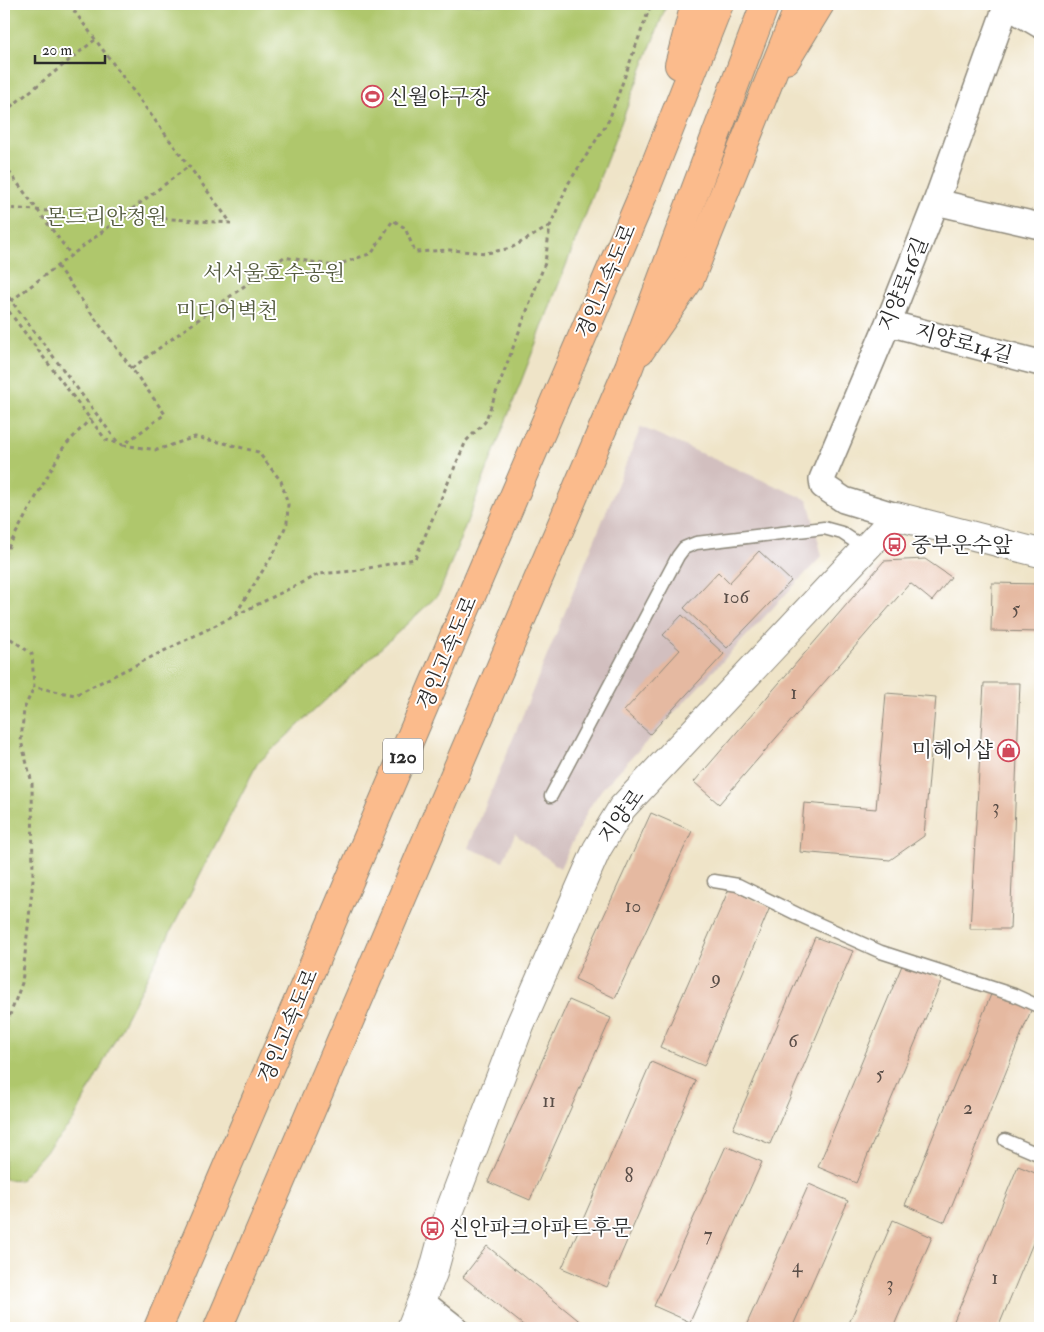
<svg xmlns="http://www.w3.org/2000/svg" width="1044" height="1332" font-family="'IM FELL Double Pica','Noto Serif KR',serif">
<rect width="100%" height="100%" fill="#fff"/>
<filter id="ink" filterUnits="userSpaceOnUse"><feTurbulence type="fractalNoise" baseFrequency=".02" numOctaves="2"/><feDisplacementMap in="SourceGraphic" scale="10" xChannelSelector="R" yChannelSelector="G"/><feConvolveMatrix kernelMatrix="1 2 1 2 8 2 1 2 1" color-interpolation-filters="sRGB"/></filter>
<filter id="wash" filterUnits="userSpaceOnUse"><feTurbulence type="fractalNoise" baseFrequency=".0096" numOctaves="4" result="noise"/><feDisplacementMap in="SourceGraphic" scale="20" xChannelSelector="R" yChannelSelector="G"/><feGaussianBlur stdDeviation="1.12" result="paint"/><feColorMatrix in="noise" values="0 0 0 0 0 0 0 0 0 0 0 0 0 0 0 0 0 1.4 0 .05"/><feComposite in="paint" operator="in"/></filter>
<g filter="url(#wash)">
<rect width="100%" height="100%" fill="#efe4c8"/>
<path fill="#d2bfbf" d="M641,427l167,73 14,56 -220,233 -13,19 -29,60 -45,-34 -12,27 -35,-13z"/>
<path fill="#afc76c" stroke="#6d794c" d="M4,4h663l-228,590 -182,170 -184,357 -53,59 -16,-1z"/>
<g id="blocks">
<path fill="#e5b9a1" d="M759,551l32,30 -64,67 -43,-40 34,-36 11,11z
M925,559l26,18 -19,24 -22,-18 -191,221 -25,-22 190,-221z
M992,583l48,1v48l-49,-1z
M682,615l42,39 -74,80 -26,-23 56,-61 -17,-15z
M984,683h36l-10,246h-40z
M886,693l50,4 -12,139 -34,24 -90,-8 4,-49 72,6z
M651,813l41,18 -77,167 -40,-19z
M729,889l41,18 -66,159 -44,-19z
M815,937l38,14 -83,193 -37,-15z
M903,963l39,16 -86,204 -38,-16z
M992,992l40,16 -87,214 -40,-17z
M569,1000l42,18 -81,182 -42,-18z
M651,1062l45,19 -89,206 -45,-19z
M726,1146l36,16 -72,160 -36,-16z
M1018,1166l22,9v51l-42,102h-47z
M809,1184l39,17 -56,127h-47z
M893,1220l39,17 -39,91h-46z
M487,1246l101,82h-61l-64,-51z"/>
</g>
</g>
<g filter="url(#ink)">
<use href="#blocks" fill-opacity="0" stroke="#8d887a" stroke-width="1"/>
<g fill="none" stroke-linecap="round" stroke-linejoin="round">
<defs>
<path id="service" d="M551,796l127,-240 6,-8 12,-5 128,-15 18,5 24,16
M714,881l24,4 63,31 80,36 133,43 26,12
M1005,1140l35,15"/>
<path id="minor" d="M1006,5l34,20
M936,202l104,24
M888,323l152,40
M896,516l-52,-16 -21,-14 -1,-7 66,-156 48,-121 71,-198
M422,1302l33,26"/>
<path id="tertiary" d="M411,1328l22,-55 17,-63 70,-185 77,-176 25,-41 274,-292 144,37"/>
<path id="primary" d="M786,60l34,-56"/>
<path id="trunk" d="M640,351l50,-72 110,-275"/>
<path id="motorway" d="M679,65l16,-61
M158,1328l490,-1145 71,-179
M218,1328l411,-961 136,-363"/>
</defs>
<use href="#service" stroke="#8d887a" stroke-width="15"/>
<use href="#minor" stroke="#8d887a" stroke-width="28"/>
<use href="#tertiary" stroke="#8d887a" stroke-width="30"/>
<use href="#primary" stroke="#8d887a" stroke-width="30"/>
<use href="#trunk" stroke="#8d887a" stroke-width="30"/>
<use href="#motorway" stroke="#8d887a" stroke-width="30"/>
<path stroke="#8d887a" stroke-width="3" stroke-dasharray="4 4" stroke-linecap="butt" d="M69,4l162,219
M4,8l5,-4
M4,112l92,-73
M4,165l67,90
M4,291l115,153
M11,301l178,-135
M4,305l102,135 17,5 42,-31 -55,-75
M132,368l152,-111 50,9 38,-13 21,-33 12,8 10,24 35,-2 37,3 24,-5 39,-22
M123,445l34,5 38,-13 29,6 34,9 23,29 7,23 -1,19 -12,28 -40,64
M4,555l59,-107 27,-29
M4,634l28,20 2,33 41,8 244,-121 34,-3 62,-12 51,-118 19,-19 60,-159 5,-37 18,-42 41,-64 42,-116
M4,1031l18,-48 11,-103 -1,-97 -11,-42 3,-32 10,-22"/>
<use href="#service" stroke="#fff" stroke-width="12"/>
<use href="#minor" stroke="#fff" stroke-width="25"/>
<use href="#tertiary" stroke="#fff" stroke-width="28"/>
<use href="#primary" stroke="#fbbb8c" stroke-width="28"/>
<use href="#trunk" stroke="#fbbb8c" stroke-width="28"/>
<use href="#motorway" stroke="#fbbb8c" stroke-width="28"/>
<path stroke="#8d887a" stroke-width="3" stroke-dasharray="4 4" stroke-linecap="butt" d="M4,208l227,15
M57,266l53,73"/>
</g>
</g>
<defs>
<symbol id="stadium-ring" viewBox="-11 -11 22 22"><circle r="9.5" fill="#fff" stroke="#d1495b" stroke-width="1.5"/><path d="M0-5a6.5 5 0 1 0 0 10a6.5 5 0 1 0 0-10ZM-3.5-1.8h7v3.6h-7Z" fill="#d1495b"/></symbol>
<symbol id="bus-ring" viewBox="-11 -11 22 22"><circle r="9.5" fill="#fff" stroke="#d1495b" stroke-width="1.5"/><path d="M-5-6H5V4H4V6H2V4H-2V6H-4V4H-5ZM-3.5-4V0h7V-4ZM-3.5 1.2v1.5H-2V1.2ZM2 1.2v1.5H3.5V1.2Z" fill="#d1495b"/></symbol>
<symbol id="shop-ring" viewBox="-11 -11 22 22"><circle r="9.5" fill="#fff" stroke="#d1495b" stroke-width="1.5"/><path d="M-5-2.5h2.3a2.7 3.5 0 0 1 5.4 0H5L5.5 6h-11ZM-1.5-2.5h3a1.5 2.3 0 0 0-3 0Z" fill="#d1495b"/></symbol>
</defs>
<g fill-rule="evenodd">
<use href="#stadium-ring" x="360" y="84" width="25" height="25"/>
<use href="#bus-ring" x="882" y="532" width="25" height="25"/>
<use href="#shop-ring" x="996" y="738" width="25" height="25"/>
<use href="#bus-ring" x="420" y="1216" width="25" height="25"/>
</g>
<g text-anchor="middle" stroke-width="4" stroke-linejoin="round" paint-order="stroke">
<g font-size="19" fill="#5a4e48">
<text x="736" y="603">106</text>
<text x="1016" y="615">5</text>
<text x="794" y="699">1</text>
<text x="996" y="813">3</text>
<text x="633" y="912">10</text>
<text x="716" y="984">9</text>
<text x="793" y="1047">6</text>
<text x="880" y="1080">5</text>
<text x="549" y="1107">11</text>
<text x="968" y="1114">2</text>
<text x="629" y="1182">8</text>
<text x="708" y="1241">7</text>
<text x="797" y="1272">4</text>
<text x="995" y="1284">1</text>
<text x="890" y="1290">3</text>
</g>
<rect fill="#fff" stroke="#6b6b6b" stroke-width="1" x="383" y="738.5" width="40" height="35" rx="4"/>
<g font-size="20" font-weight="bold" fill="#2b2b2b">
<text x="403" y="763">120</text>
</g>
<g font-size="21" fill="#2b2b2b" stroke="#fff" text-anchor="start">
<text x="388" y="104">신월야구장</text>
<text x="911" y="552">중부운수앞</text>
<text x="993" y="757" text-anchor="end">미헤어샵</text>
<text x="449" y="1235">신안파크아파트후문</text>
</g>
<g font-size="21" fill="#535a3e" stroke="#fff">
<text x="106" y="224">몬드리안정원</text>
<text x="274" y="280">서서울호수공원</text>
<text x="227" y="318">미디어벽천</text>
</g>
<g font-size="21" fill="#2b2b2b" stroke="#fff">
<text transform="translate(606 281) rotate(-67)" y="7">경인고속도로</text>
<text transform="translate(903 284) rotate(-68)" y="7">지양로16길</text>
<text transform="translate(964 343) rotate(15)" y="7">지양로14길</text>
<text transform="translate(447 653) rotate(-67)" y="7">경인고속도로</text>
<text transform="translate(621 816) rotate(-54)" y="7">지양로</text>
<text transform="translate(288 1026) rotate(-67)" y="7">경인고속도로</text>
</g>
</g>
<rect width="1044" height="1332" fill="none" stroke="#fff" stroke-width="20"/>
<path d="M35 55v8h70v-8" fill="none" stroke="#2b2b2b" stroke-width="2.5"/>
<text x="42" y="55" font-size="15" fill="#2b2b2b" stroke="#ffffff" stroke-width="4" paint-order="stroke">20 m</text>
</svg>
